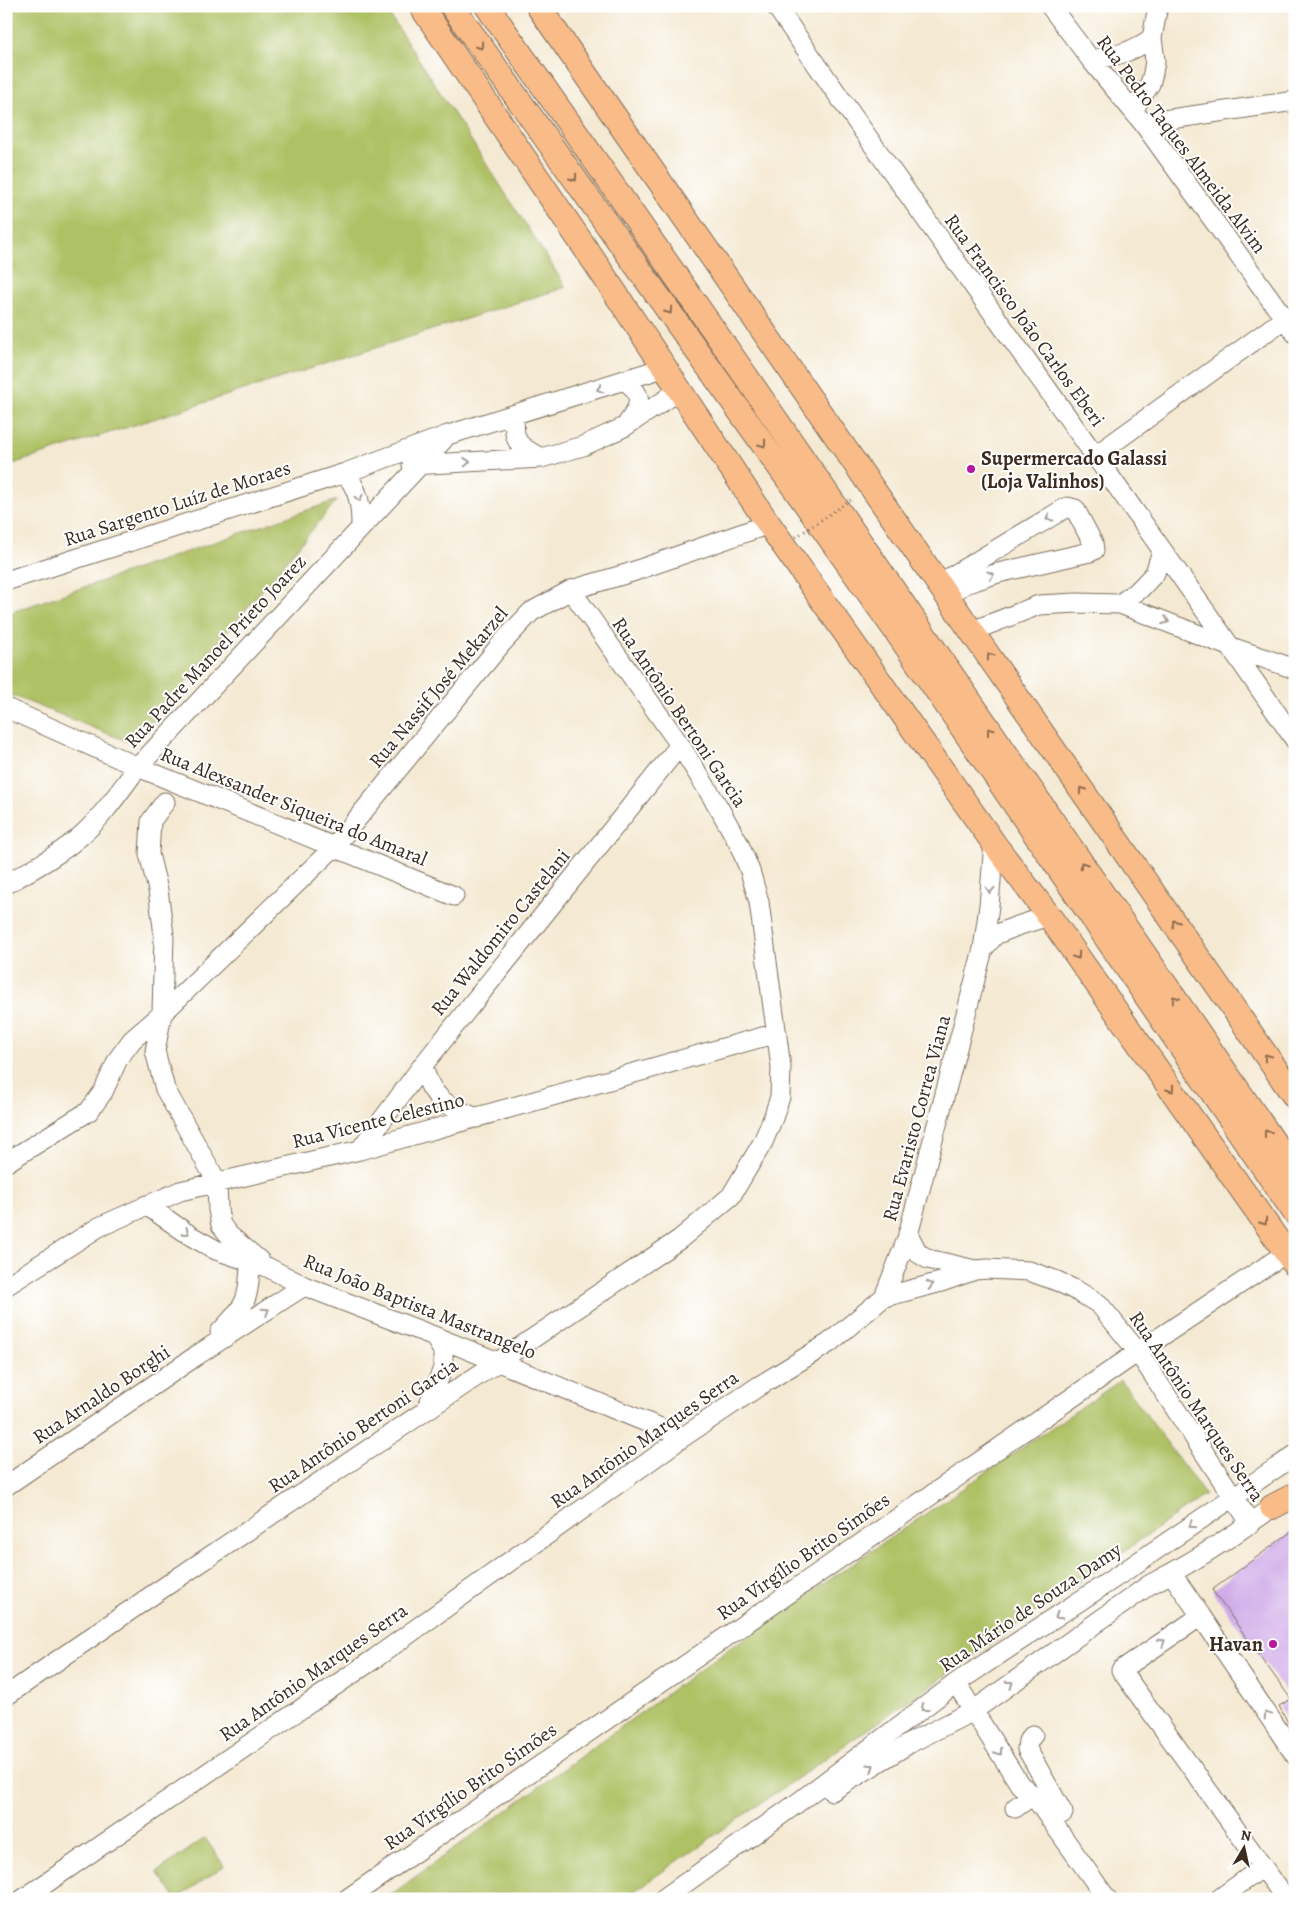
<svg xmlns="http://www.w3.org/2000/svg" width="1301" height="1905" font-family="Alegreya,serif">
<rect width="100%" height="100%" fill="#fff"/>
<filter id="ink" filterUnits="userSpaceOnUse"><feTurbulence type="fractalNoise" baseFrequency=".02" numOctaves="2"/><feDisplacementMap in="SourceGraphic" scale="10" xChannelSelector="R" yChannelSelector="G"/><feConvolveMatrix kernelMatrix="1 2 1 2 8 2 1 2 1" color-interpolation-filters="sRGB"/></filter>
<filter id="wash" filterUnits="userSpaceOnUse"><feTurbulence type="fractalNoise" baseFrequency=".0096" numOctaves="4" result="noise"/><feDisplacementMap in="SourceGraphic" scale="20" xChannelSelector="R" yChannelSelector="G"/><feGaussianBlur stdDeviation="1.12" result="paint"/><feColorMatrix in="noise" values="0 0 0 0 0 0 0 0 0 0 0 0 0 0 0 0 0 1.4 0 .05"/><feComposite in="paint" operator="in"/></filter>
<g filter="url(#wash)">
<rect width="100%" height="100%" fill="#f4e9d2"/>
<path fill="#afc165" stroke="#757642" d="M6,6h378l182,281 -560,179z
M337,500l-203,244 -128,-51v-79z
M1121,1380l84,115 -582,404h-238l339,-247z
M205,1838l19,28 -48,33 -19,-27z"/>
<g id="blocks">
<path fill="#cea8e7" d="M1295,1529v206l-16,-29 12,-7 -79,-109z"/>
</g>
</g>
<g filter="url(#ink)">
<use href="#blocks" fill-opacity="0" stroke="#7c6d5d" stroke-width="1"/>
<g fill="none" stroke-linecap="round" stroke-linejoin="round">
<defs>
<path id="minor" d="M776,6c170,247 350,487 519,734
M1050,6l41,54 52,63 152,210
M1091,60c24,-4 40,-7 61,-22
M1133,110l17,-26 3,-11 2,-12 -3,-23 6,-32
M1143,123l152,-22
M626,381c19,16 14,25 1,43
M515,415c-3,27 3,31 26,43
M1095,456l189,-137
M412,465l129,-7 42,-12 26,-12 15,-7 55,-36
M345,473c14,17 16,32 16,53
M6,581l339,-108 103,-38 215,-67
M939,584l128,-77 8,2 18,34 1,7 -4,2 -92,21 -33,11 -18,12
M1120,604l20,-15 15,-16 7,-22
M972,631l67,-26 38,-2 43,1 108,42 67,23
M6,708l132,59 316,129
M165,802l-14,19 -2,33 9,36 6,45 -2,79 -7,37 10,38 52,93 1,28 3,15 8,10 31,26
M6,884c27,-15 55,-30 78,-51 21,-19 37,-44 54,-66l306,-328
M983,949l12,-14 22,-9 32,-10
M423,1065c7,33 24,42 54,53
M360,1150l63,-85 257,-320
M7,1162l82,-51 14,-19 15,-33 14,-19 30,-26 171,-166 169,-205 29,-31 40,-22 58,-17 140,-49
M146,1205l45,31 25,14 51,17 37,19 130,50 249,101
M908,1234l10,19 10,6 47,11
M6,1286l93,-59 81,-36 180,-41 417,-117
M884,1297l23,-58 76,-290 6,-43 5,-64
M220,1332c26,-27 29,-31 30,-70
M427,1409l16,-41v-17l-9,-15
M6,1486l190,-130 108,-70
M1172,1574l29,42 -80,54 165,229
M1201,1616l94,139
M956,1683l64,102 13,10 74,104
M6,1696l142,-98 532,-359 51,-43 32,-54 10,-24 7,-21 1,-30 -22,-165 -9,-31 -11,-27 -20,-36 -39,-63 -109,-155
M1033,1735l-5,6 -1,8 36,64 -11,7
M832,1791l78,-48 63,-32 176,-126c47,-24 92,-54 134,-86
M1015,1808l18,-13
M23,1899l351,-240 309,-222 76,-51 70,-43 55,-46 57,-15 34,-12 12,-1 42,2 28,10 22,11 20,12 39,48 113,172
M347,1899l791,-547 148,-99
M663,1899l133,-95 160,-121 169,-112 170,-116
M1219,1899l44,-32"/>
<path id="major" d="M421,6l175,258 167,252 232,329 54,71 246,349
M452,6l446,628 397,579
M487,6l258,369 550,798
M538,6c251,365 505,727 757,1091
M1272,1507l23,-12"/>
</defs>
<use href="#minor" stroke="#7c6d5d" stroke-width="21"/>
<use href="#major" stroke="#7c6d5d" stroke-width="26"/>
<use href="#minor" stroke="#fff" stroke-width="19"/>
<use href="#major" stroke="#f9bc89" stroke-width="24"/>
<path stroke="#7c6d5d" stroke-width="3" stroke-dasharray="1 4" stroke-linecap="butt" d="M796,537l56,-38"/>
</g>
<defs><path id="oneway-chevron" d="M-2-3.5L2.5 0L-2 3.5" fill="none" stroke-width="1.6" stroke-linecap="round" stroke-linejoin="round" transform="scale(1.25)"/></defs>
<g stroke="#906c4e">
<use href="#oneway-chevron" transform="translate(480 46) rotate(55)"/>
<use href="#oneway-chevron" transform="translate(574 178) rotate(55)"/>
<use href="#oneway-chevron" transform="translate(669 311) rotate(55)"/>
<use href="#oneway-chevron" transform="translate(763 444) rotate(55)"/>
<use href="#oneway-chevron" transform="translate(990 656) rotate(-125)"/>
<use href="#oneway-chevron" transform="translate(990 731) rotate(-125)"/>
<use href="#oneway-chevron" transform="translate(1082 790) rotate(-125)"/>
<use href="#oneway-chevron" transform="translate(1083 865) rotate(-125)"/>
<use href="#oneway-chevron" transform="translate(1175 923) rotate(-125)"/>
<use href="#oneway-chevron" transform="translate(1077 956) rotate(55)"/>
<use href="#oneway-chevron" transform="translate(1175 999) rotate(-125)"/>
<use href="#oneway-chevron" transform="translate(1267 1057) rotate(-125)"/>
<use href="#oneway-chevron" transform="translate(1171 1089) rotate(55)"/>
<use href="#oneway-chevron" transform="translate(1267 1133) rotate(-125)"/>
<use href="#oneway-chevron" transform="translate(1264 1222) rotate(55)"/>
</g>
<g stroke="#a79f9a">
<use href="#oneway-chevron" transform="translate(600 389) rotate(163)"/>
<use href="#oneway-chevron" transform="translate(467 462) rotate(-4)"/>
<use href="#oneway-chevron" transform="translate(359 498) rotate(77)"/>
<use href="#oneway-chevron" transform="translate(1049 518) rotate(149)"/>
<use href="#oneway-chevron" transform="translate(991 575) rotate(-17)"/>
<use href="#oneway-chevron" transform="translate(1166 621) rotate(21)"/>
<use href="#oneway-chevron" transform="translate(990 890) rotate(94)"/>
<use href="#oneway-chevron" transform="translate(186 1232) rotate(34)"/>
<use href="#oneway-chevron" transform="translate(930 1285) rotate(-15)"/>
<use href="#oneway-chevron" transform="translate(266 1311) rotate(-33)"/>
<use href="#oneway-chevron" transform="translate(1192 1525) rotate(146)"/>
<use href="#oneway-chevron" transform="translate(1058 1616) rotate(146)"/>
<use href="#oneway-chevron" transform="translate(1162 1642) rotate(-34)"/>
<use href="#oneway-chevron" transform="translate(1010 1684) rotate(-35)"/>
<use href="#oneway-chevron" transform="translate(924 1708) rotate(142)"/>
<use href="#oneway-chevron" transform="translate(1267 1715) rotate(-124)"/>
<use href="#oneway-chevron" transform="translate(999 1752) rotate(57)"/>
<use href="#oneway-chevron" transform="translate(871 1767) rotate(-32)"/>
</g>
</g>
<g fill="#b5179e" stroke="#fff" stroke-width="2">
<circle cx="971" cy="469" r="5"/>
<circle cx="1273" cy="1644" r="5"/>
</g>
<g text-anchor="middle" stroke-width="4" stroke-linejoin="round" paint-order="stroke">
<g font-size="20" fill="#3b2a1e" stroke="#fff">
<text transform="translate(1182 144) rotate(53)" y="7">Rua Pedro Taques Almeida Alvim</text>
<text transform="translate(1025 320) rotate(54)" y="7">Rua Francisco João Carlos Eberi</text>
<text transform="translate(177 503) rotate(-18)" y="7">Rua Sargento Luíz de Moraes</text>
<text transform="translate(215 651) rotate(-47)" y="7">Rua Padre Manoel Prieto Joarez</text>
<text transform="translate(438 687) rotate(-50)" y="7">Rua Nassif José Mekarzel</text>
<text transform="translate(680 712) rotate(56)" y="7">Rua Antônio Bertoni Garcia</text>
<text transform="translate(294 806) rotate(22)" y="7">Rua Alexsander Siqueira do Amaral</text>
<text transform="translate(500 932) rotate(-51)" y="7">Rua Waldomiro Castelani</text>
<text transform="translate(916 1118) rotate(-75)" y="7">Rua Evaristo Correa Viana</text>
<text transform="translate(378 1120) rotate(-14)" y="7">Rua Vicente Celestino</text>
<text transform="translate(420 1306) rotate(22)" y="7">Rua João Baptista Mastrangelo</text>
<text transform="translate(101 1394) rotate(-34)" y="7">Rua Arnaldo Borghi</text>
<text transform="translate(1197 1406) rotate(56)" y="7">Rua Antônio Marques Serra</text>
<text transform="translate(363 1425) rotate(-34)" y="7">Rua Antônio Bertoni Garcia</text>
<text transform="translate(644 1439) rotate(-35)" y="7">Rua Antônio Marques Serra</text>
<text transform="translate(803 1556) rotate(-35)" y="7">Rua Virgílio Brito Simões</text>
<text transform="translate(1030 1607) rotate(-34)" y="7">Rua Mário de Souza Damy</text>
<text transform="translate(313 1672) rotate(-35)" y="7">Rua Antônio Marques Serra</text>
<text transform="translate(470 1786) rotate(-35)" y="7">Rua Virgílio Brito Simões</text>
</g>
<g font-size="20" font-weight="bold" fill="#3b2a1e" stroke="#fff" text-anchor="start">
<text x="981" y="465">Supermercado Galassi<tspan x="981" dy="23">(Loja Valinhos)</tspan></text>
<text x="1263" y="1651" text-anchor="end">Havan</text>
</g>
</g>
<rect width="1301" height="1905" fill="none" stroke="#fff" stroke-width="25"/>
<g transform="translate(1244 1848) rotate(9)" stroke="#ffffff" stroke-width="4" paint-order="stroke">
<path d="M0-4L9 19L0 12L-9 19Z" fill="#3b2a1e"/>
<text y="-8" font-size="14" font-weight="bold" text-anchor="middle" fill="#3b2a1e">N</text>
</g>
</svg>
